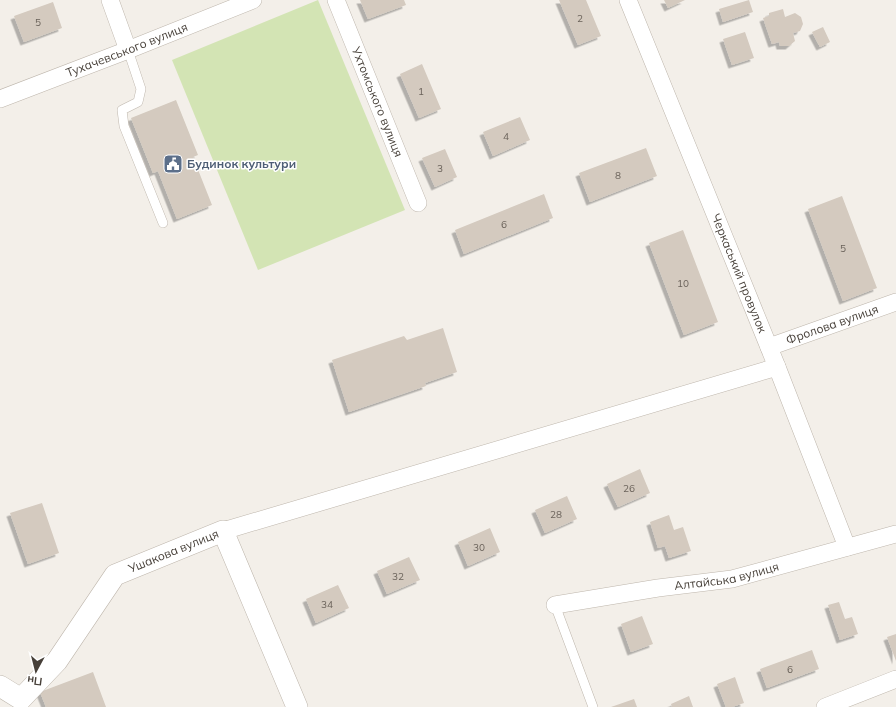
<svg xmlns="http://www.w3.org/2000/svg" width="896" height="707" font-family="Mulish,sans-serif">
<defs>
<filter id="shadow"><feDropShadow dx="-3.5" dy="3.5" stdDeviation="0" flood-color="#0004"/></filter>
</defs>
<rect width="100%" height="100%" fill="#f3efe9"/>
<path fill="#d3e4b4" d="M318,0l87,210 -147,60 -86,-210z"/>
<path fill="#d4cabf" filter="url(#shadow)" d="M360,0h44l2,5 -38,14z
M559,0h27l15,36 -23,9z
M664,0h21l-17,8z
M749,0l4,12 -30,10 -4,-13z
M53,2l9,26 -38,14 -10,-26z
M783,9l2,8 10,-4 6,4 2,7 -3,7 -7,2 2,8 -6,5h-9l-1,-4 -7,2 -9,-26 6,-2v-3z
M823,27l7,15 -10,5 -8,-15z
M745,32l9,26 -22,7 -9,-26z
M422,64l19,45 -22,9 -19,-44z
M176,100l22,55 -5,2 19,48 -35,14 -19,-48 -5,2 -22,-55z
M520,117l10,23 -37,16 -10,-24z
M646,148l11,28 -67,26 -11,-29z
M445,149l12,28 -22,10 -13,-29z
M544,194l9,24 -89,36 -9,-24z
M842,196l35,92 -34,13 -35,-92z
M683,230l35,92 -34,13 -35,-92z
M443,328l14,44 -32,11 1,3 -77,26 -17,-52 72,-24 3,4z
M640,469l10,24 -32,14 -11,-23z
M567,496l10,23 -32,14 -10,-23z
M42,503l17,50 -31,11 -18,-51z
M669,515l5,15 9,-3 8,24 -22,7 -4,-12 -7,2 -8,-26z
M490,528l10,24 -32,14 -10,-24z
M409,557l11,23 -33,14 -10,-23z
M338,585l11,23 -33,15 -10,-24z
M839,602l6,17 7,-2 6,17 -18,6 -12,-35z
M642,616l11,28 -22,8 -10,-28z
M896,634v27l-9,-24z
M812,650l7,19 -52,19 -7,-19z
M93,672l13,35h-60l-6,-15z
M735,677l9,26 -12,4h-6l-9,-23z
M689,696l4,11h-21l-1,-3z
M634,699l3,8h-26z"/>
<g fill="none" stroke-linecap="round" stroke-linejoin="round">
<defs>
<path id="service" d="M128,50l13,39 -3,13 -16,8 2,16 39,97
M555,605l38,102"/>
<g id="minor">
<path d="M110,0l18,50"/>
<path id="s1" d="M336,0l82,203"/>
<path id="s2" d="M628,0l149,367 70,180"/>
<path id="s3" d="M0,99l128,-49 125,-50"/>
<path id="s4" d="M769,347l127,-45"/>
<path d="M223,531l554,-164"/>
<path id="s5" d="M555,605l103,-17 74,-9 164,-45"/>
<path d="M825,707l71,-28"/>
</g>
<g id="tertiary">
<path id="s6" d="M0,686l21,13 36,-38 58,-86 108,-44 74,176"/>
</g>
</defs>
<use href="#service" stroke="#beb6ac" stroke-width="10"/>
<use href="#minor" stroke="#beb6ac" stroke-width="18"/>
<use href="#tertiary" stroke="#beb6ac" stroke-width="22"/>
<use href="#service" stroke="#fff" stroke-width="9"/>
<use href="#minor" stroke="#fff" stroke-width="17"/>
<use href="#tertiary" stroke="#fff" stroke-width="21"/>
</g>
<defs>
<symbol id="civic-square" viewBox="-11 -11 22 22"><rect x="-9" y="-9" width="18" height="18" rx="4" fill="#5c6f8a" stroke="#fff"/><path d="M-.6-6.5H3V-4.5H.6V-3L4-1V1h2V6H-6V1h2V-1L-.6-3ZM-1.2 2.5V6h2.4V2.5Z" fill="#fff"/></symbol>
</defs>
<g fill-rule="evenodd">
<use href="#civic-square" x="162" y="153" width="22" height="22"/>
</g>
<g text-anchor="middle" stroke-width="3" stroke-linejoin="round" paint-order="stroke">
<g font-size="10" fill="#6a625a">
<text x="580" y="22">2</text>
<text x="38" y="26">5</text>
<text x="421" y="95">1</text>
<text x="506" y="140">4</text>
<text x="440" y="172">3</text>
<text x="618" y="179">8</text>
<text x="504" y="228">6</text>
<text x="843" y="252">5</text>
<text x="683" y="287">10</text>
<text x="629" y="492">26</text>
<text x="556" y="518">28</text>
<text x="479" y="551">30</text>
<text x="398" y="580">32</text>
<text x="327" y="608">34</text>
<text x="790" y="673">6</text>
</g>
<g font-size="12" fill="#463f38" stroke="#fff">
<text dy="4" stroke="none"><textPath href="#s3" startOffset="136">Тухачевського вулиця</textPath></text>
<text dy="4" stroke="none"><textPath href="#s1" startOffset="110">Ухтомського вулиця</textPath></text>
<text dy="4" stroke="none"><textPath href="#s2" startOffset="295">Черкаський провулок</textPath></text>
<text dy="4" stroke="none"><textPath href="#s4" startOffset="67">Фролова вулиця</textPath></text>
<text dy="4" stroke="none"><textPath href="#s6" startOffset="244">Ушакова вулиця</textPath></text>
<text dy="4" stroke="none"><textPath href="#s5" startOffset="174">Алтайська вулиця</textPath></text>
</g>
<g font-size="12" font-weight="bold" fill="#4e5e75" stroke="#fff" text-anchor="start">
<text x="187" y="168">Будинок культури</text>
</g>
</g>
<g transform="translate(36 671) rotate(187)" stroke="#ffffff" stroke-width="3" paint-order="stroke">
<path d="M0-3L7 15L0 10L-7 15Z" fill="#463f38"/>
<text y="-6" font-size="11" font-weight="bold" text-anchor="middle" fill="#463f38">Пн</text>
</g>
</svg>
